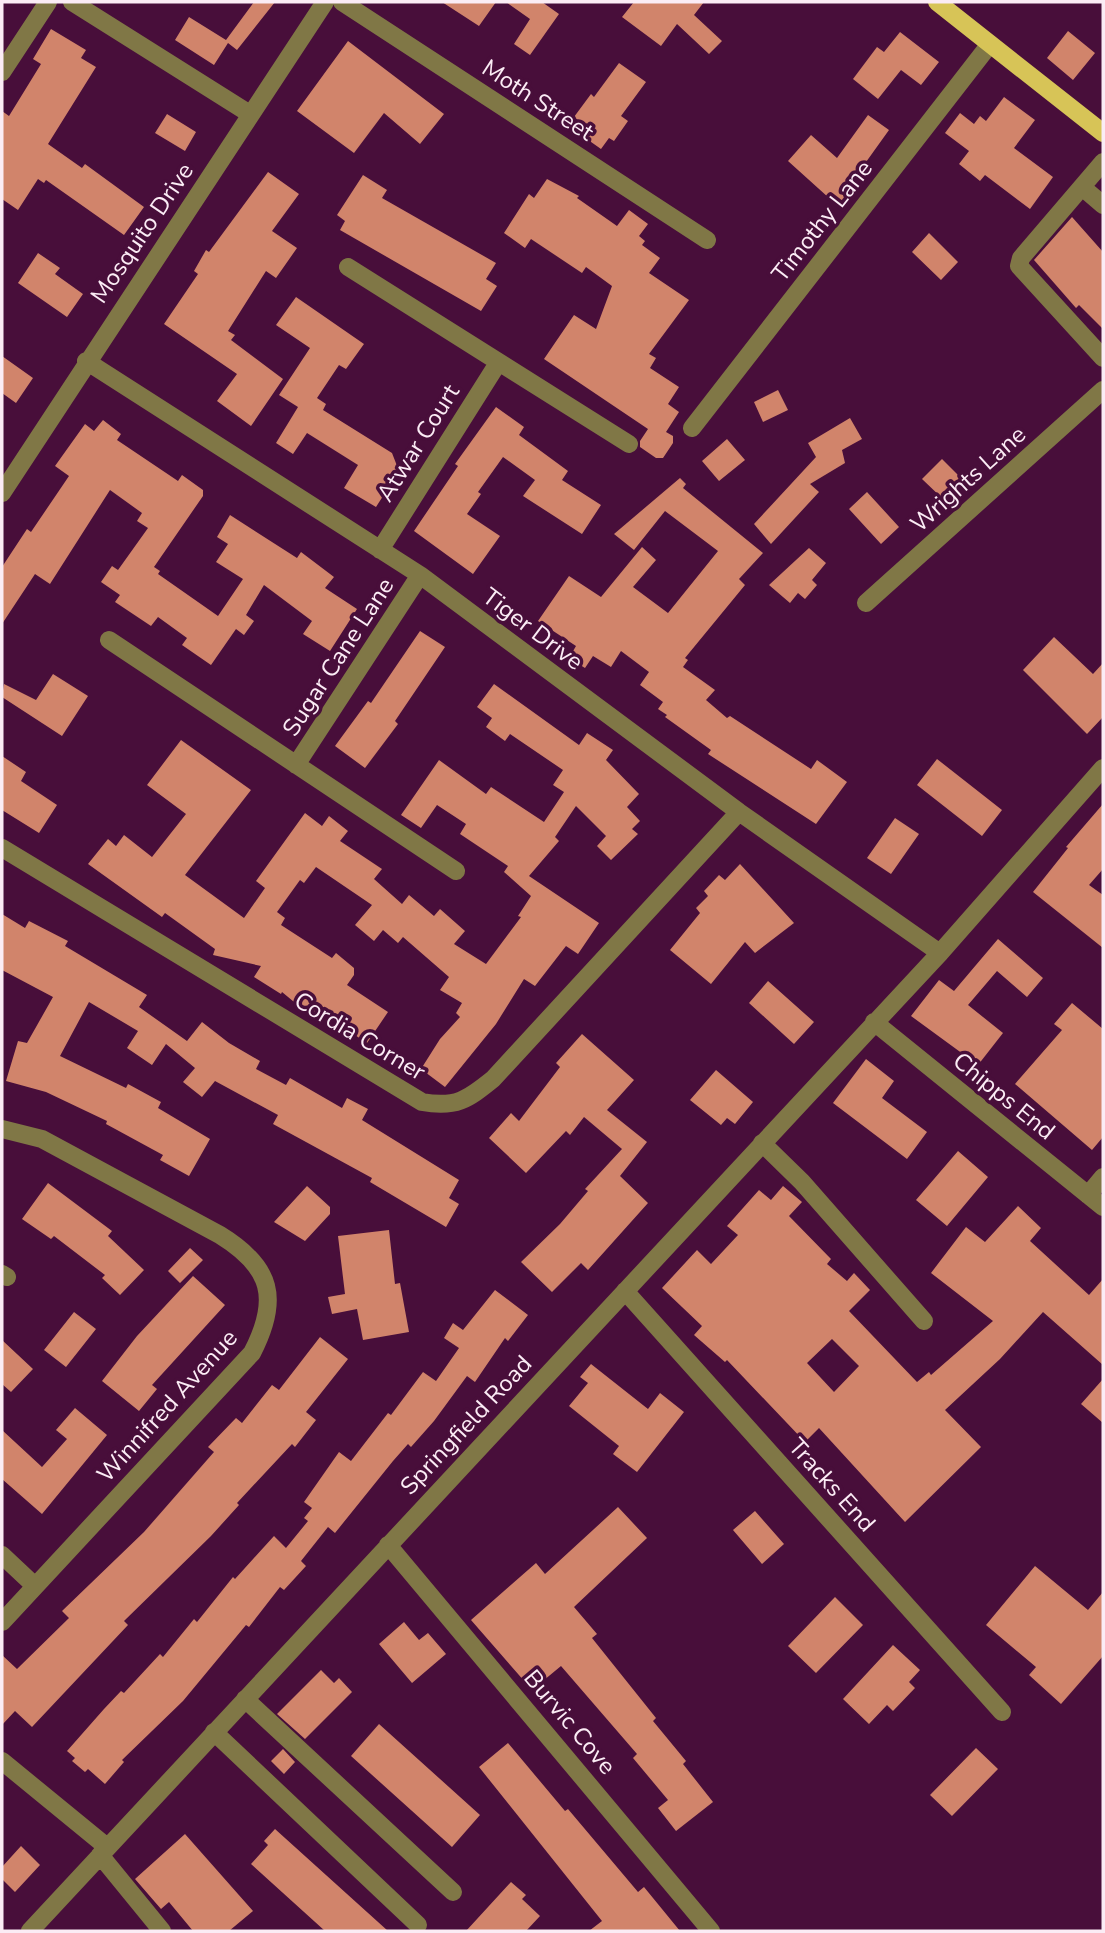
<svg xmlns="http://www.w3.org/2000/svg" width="1105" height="1933" font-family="'Nunito Sans',sans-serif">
<rect width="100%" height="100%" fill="#480e3a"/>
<path fill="#d1846b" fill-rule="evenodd" d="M254,2h21l-38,48 -9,-7 -14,22 -39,-25 14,-23 37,23z
M442,2h54l-17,24z
M506,2h36l17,12 -29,41 -16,-11 16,-25z
M634,2h70l-10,13 28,26 -13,13 -32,-30 -16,22 -39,-29z
M51,29l35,21 -5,8 15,9 -48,77 34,24 3,-4 59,43 -20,28 -78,-55 -2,3 -6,-4 -20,31 -16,-11v-88l7,5 32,-52 -8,-5z
M1068,31l27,22 -22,27 -26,-22z
M900,32l39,30 -18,23 -20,-15 -23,29 -25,-20 24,-32 7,5z
M348,41l96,73 -24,30 -36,-31 -30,40 -57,-42z
M619,63l27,19 -25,34 7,5 -14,20 -5,-3 -8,11 -17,-12 6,-8 -16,-12 17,-23 3,3z
M1004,97l31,23 -21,28 39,29 -23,32 -45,-34 -5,6 -21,-17 10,-13 -24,-18 15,-20 14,11 6,-8 6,5z
M167,114l29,18 -11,19 -30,-18z
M868,115l21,15 -33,46 7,5 -24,26 -51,-46 23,-26 26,23z
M268,172l31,22 -27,37 25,17 -21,30 -10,-7 -38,60 7,4 -4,5 52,39 -32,47 -34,-25 20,-27 -73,-50 34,-50 -4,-3 12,-21 3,2z
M363,175l24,15 -5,8 114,65 -10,16 11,7 -16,25 -141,-81 5,-9 -8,-6z
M547,179l32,17 -2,2 40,28 12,-16 19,14 -9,12 6,5 -3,4 18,13 -11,15 40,27 -40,54 7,4 -6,10 29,19 -11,17 11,8 -13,20 7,4v7l-10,15h-7l-16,-11v-6l8,-12 -104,-70 30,-44 22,14 16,-43 -26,-19 -4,6 -51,-34 -6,9 -21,-15 25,-39 5,4z
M1072,217l31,35v77l-24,-24 -3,3 -42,-48z
M929,233l29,29 -17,18 -29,-28z
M38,253l22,15 -5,6 28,20 -16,23 -49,-34z
M296,297l68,47 -18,25 -7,-4 -22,33 9,6 -3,6 69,43 7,18 -23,36 -32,-19 14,-23 -51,-32 -14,21 -17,-11 22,-36 -19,-12 31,-47 -34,-23z
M2,356l31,22 -17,25 -14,-10z
M778,390l10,20 -25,12 -9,-20z
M496,407l28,20 -5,8 49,36 -6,9 39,25 -19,29 -59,-38 12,-16 -32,-23 -25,35 3,2 -14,20 33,22 -27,38 -59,-43 44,-65 -3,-2z
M850,418l12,21 -20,11 3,13 -35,21 9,8 -48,52 -17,-20 62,-67 -8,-14z
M103,420l18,14 -4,6 61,41 4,-6 21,15v6l-49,71 6,4 -2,3 60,42 25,-37 -27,-17 12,-18 -11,-7 13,-22 67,43 4,-6 33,25 -9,11 32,21 -27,42 -27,-17 9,-13 -48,-36 -18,30 8,6 -10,14 -8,-6 -25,36 -29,-20 5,-7 -29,-21 -7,9 -36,-24 5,-7 -19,-13 11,-16 6,4 30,-42 -11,-7 5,-8 -32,-23 -60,94 -15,-10 -33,50v-57l25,-38 4,3 38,-56 -14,-10 30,-42 9,7z
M727,439l18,21 -26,21 -17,-20z
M942,459l20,20 -19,20 -21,-20z
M680,478l6,6 -3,4 80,65 -24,26 6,6 -60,73 3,2 -5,7 32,23 -9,10 21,18 3,-2 81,53 6,-9 30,22 -31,42 -108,-70 3,-4 -46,-33 2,-2 -9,-6 5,-7 -23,-17 9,-13 -28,-21 -10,16 -18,-11 -8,12 -16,-10 7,-12 -38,-25 31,-45 32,21 41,-50 14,13 -23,27 35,26 50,-62 -53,-40 -31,39 -20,-16z
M867,492l32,35 -18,17 -32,-35z
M809,548l17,15 -14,17 5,5 -12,14 -7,-6 -8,10 -21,-18z
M420,631l25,16 -50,74 3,3 -33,44 -30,-22 33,-45 3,2z
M1054,637l39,37 10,-11v54l-16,17 -64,-64z
M53,674l35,22 -26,40 -60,-39 2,-13 32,16z
M494,684l85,61 8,-12 26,17 -7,10 33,34 -12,13 13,14 -8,8 6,5 -27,26 -14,-14 9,-10 -30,-30 -21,31 4,4 -30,35 70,47 -21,31 -12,-8 -31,40 -11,-7 -28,45 -51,63 -24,-18 19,-30 20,-22 -4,-4 6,-10 -22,-13 9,-13 -46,-40 -5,6 -15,-13 -9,11 -19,-16 17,-20 -56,-38 -12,16 -4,-3 -23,32 8,6 -4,7 51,33 4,-5 18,15v7l-7,10 41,27 -21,31 -44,-29 -6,7 -35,-29 -1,2 -27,-17 7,-11 -48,-11 2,-6 -50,-36 -3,4 -74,-53 20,-25 8,7 8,-11 28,22 34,-43 -39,-29 34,-45 70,50 -66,85 59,43 21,-30 -9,-7 49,-68 17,13 7,-10 19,15 -8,10 42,28 -8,10 28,25 7,-9 25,21 6,-7 25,22 -11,13 32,20 35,-47 -3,-1 13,-20 -27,-24 4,-6 -48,-32 6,-10 -29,-19 -16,23 -20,-13 38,-55 47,34 5,-7 53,35 20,-30 -11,-7 10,-15 -53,-36 -5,7 -19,-14 6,-9 -15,-11z
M2,756l24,16 -5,9 36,24 -18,28 -37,-23z
M937,759l65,51 -20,26 -65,-51z
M1103,804v65l-14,16 14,10v53l-70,-56 35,-44 -2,-1z
M895,818l24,16 -28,40 -24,-16z
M740,864l54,59 -39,30 -10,-11 -34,42 -41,-34 30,-37 -4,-5 12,-12 -4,-5 15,-16 6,5z
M2,914l23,14 4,-7 39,20 -3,5 82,49 -8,12 48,34 15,-19 27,21 31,18 -4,8 30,16 4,-7 52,30 5,-10 21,11 -6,11 97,60 -10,18 10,6 -13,23 -76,-45 2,-4 -99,-54 5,-9 -63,-34 -13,16 -19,-15 12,-14 -29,-24 -14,21 -25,-17 11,-17 -49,-29 -29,54 66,32 2,-4 33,18 -3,6 52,31 -21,37 -29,-16 3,-5 -57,-31 1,-3 -61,-29 -40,-11 12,-40 9,2 26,-46 -51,-27z
M998,939l45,39 -16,19 -30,-26 -29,34 35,28 -25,32 -67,-49 28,-36 15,11z
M768,981l46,41 -20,22 -45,-41z
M1072,1003l31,26v108l-11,13 -77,-66 47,-54 -8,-6z
M582,1034l52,46 -27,30 40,32 -27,34 28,27 -60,67 -7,-7 -29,29 -31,-30 39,-38 28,-33 -3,-2 37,-40 -38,-32 -14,18 -4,-4 -40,42 -37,-35 22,-25 8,8 41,-54 -4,-4z
M866,1059l28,22 -12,17 45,34 -20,27 -74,-56z
M716,1070l37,32 -18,22 -8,-6 -6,7 -31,-25z
M958,1151l30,26 -41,49 -31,-26z
M48,1183l64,48 -4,5 36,34 -24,25 -18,-17 3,-3 -51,-39 -3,3 -29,-20z
M307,1186l23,21v7l-25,27 -31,-19z
M783,1186l19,16 -13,14 42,43 -4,5 20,17 7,-8 16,17 -21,21 68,71 12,-10 2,3 62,-54 -62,-48 35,-46 19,15 33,-36 23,22 -11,13 59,54 14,-16v86l-60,-53 -43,47 -55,51 36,37 -76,75 -86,-94 -14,14 -78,-82 -2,2 -31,-27 8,-9 -40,-38 35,-38 14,14 27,-29 -11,-9 32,-36 12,10zM832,1339l27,27 -25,26 -27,-29z
M389,1230l6,54 5,-1 9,49 -46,8 -6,-31 -25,5 -4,-17 17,-3 -7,-58z
M190,1248l13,12 -23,23 -12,-12z
M193,1276l32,29 -73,80 5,4 -18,22 -37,-30 35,-45z
M495,1290l33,25 -20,26 -3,-3 -30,44 -8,-6 -33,45 -23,26 -3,-3 -15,17 -58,72 -7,-6 -27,34 5,5 -22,24 -4,-3 -31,40 -3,-2 -63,76 -61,59 2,2 -19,22 -17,-15 -3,3 -13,-11 3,-3 -8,-7 37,-42 17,-18 3,2 36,-39 3,3 31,-38 3,3 36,-45 2,2 39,-43 12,12 22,-27 -4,-3 8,-10 -8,-6 35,-50 12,9 37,-48 3,2 32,-43 13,9 23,-33 -15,-10 9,-15 10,7z
M74,1312l22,17 -30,38 -22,-17z
M320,1337l28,22 -42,53 10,8 -21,27 -3,-3 -55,59 2,2 -28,31 -87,85 4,4 -96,102 -17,-16 -13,14v-70l15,14 52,-51 -7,-7 82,-79 70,-80 -6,-5 28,-29 6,5 30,-38 7,5z
M2,1340l31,29 -22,23 -9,-8z
M591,1364l57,45 12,-16 24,19 -47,60 -24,-18 6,-8 -50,-40 19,-23 -8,-6z
M1103,1379v44l-22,-19z
M75,1408l32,27 -65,79 -40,-35v-49l40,37 25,-28 -11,-9z
M618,1507l29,31 -73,69 23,27 -5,4 64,80 -3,3 33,40 -3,3 30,38 -37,29 -18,-23 10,-8 -35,-42 4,-4 -76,-88 -29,24 -61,-70 65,-57 9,11z
M755,1511l29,33 -22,20 -29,-34z
M1035,1566l53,44 15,-18v64l-42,48 -32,-29 7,-8 -50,-42z
M835,1597l28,28 -47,48 -28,-27z
M404,1622l15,18 9,-7 18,21 -34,29 -33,-39z
M893,1645l27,25 -11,12 6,6 -22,23 -6,-6 -18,19 -26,-25z
M321,1670l13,13 5,-5 13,14 -47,47 -28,-25z
M379,1724l101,91 -28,32 -101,-91z
M508,1743l57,68 3,-2 70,83 6,-5 36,44h-91l13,-10 -123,-154z
M976,1748l22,21 -46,47 -22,-21z
M283,1749l12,13 -11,12 -13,-13z
M275,1829l113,102h-63l-74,-67 17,-19 -4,-4z
M185,1834l68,77 -24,20h-36l-24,-29 -8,7 -26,-30z
M21,1846l19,19 -25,27 -13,-13v-12z
M511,1882l15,13 -4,4 18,17 -14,15h-60z"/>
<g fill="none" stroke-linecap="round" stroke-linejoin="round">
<path stroke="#807746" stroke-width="18" d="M72,2l178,112
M342,2l365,238
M2,72l46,-70
M1103,162l-82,96 -2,8 84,92
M1082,187l21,18
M348,267l281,177
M86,361l334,214 319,237 201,141
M692,428l298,-384
M2,493l323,-491
M380,550l118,-187
M866,603l237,-213
M109,640l347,231
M296,765l124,-190
M2,848l420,254c34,6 45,-2 71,-23l246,-267
M874,1022l229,185
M2,1129l40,10 178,96c52,32 60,64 32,118l-250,269
M762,1143l40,39 122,139
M1088,1195l15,-18
M2,1274l5,3
M625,1291l377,421
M388,1545l323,386
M2,1555l33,31
M245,1699l208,193
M214,1732l204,193
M2,1761l105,86
M100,1855l62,76
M30,1931l910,-978 163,-185"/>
<path stroke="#d7c457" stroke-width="18" d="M937,2l166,131"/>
</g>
<g text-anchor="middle" stroke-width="7" stroke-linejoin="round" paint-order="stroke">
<g font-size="24" fill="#fbecf5" stroke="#480e3a">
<text transform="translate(538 100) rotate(33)" y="8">Moth Street</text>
<text transform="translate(822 221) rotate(-52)" y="8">Timothy Lane</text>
<text transform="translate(142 233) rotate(-56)" y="8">Mosquito Drive</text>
<text transform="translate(418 443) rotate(-58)" y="8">Atwar Court</text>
<text transform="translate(968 479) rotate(-42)" y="8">Wrights Lane</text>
<text transform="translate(533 629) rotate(37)" y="8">Tiger Drive</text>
<text transform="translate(338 657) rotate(-57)" y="8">Sugar Cane Lane</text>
<text transform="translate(360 1036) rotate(31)" y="8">Cordia Corner</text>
<text transform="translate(1004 1096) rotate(39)" y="8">Chipps End</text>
<text transform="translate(167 1406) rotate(-48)" y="8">Winnifred Avenue</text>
<text transform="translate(466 1425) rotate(-47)" y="8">Springfield Road</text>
<text transform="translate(832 1485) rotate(48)" y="8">Tracks End</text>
<text transform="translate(570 1722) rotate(50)" y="8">Burvic Cove</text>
</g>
</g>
<rect width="1105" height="1933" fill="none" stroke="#fbecf5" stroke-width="7"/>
</svg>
